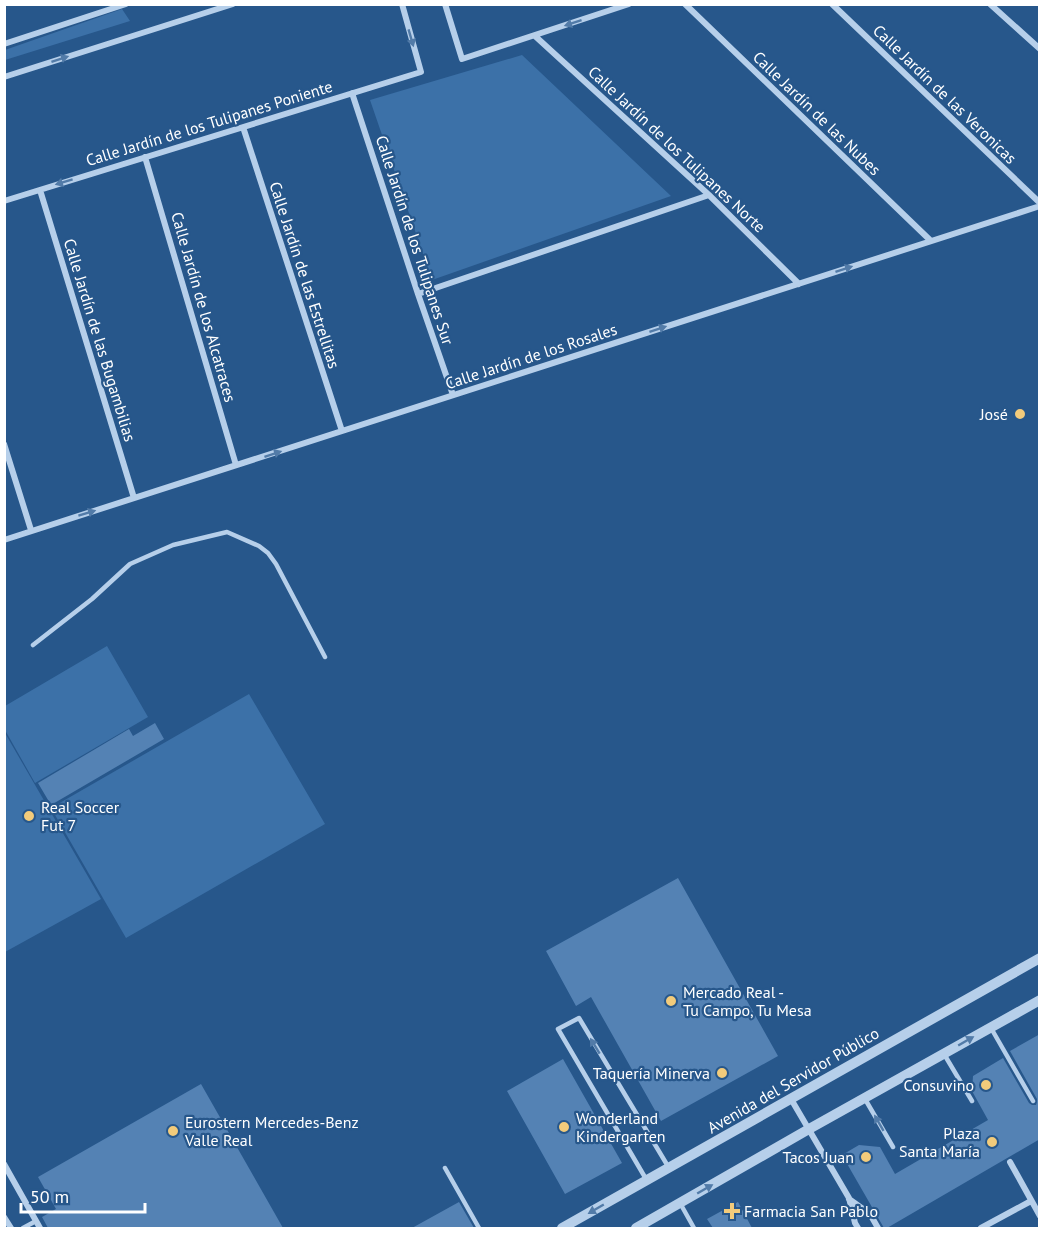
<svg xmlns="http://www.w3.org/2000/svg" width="1044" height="1233" font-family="'PT Sans',sans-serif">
<rect width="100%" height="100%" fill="#27578b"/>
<path fill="#3c71a8" d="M122,9l8,12 -125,39v-10z
M522,55l149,141 -239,84 -62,-180z
M107,646l41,71 -113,66 -30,-53v-24z
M249,694l76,130 -199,114 -75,-130z
M5,733l96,166 -96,53z"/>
<path fill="#5482b4" d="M155,723l9,16 -113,66 -13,-22 91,-54 4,7z
M678,878l100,178 -117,65 -70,-124 -15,9 -30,-55z
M1040,1034v105l-153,89h-3l-42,-73 17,-10 21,2 15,27 93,-54 -16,-29 1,-15 30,-18 26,45 3,2h4l1,-3v-3l-27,-48z
M563,1059l59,104 -57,31 -58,-103z
M201,1084l82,144h-235l-6,-11 14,-8 -18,-32z
M459,1202l15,26h-62z
M738,1202l14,26h-39l-6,-9z"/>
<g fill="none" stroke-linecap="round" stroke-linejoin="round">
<path stroke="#b6cfea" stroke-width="4.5" d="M33,645l59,-46 38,-35 43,-19 54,-13 32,14 9,7 8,11 49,93
M991,1028l42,73
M944,1054l28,47
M865,1099l28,48
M445,1168l34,60
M646,1179l-88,-150 21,-11 90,150
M680,1203l14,25
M23,1228l13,-7"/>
<path stroke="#b6cfea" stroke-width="6" d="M445,4l17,55 167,-55
M685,4l246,237
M832,4l208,199
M990,4l50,45
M535,36l174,159 90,89
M4,44l122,-40
M4,77l229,-73
M352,93l66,201 35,101
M243,127l99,304
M145,157l91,308
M40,190l94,308
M4,201l417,-129 -19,-68
M418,294l291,-99
M4,444l27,86
M4,540l1036,-334
M791,1099l58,99 6,25 3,5
M1010,1162l30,54
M4,1164l36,64
M849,1199l21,15 8,14
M4,1217l7,11
M981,1228l50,-27"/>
<path stroke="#b6cfea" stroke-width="10" d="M562,1228l478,-270
M636,1228l173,-99 231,-129"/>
</g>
<defs><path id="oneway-solid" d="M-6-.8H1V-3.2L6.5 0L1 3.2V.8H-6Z" transform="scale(1.5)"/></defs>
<g fill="#527ba8">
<use href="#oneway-solid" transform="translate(573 23) rotate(162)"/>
<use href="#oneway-solid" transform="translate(411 38) rotate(74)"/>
<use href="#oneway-solid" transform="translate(60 59) rotate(-18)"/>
<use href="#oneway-solid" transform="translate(64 182) rotate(163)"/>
<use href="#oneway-solid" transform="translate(844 269) rotate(-18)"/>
<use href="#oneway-solid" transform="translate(658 329) rotate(-18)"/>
<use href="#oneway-solid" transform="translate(273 454) rotate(-18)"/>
<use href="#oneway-solid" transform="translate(87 513) rotate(-17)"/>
<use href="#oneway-solid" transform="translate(966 1041) rotate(-30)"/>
<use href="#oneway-solid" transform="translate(595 1046) rotate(-121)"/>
<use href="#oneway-solid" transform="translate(879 1123) rotate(-120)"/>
<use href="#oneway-solid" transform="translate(705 1189) rotate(-30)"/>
<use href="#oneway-solid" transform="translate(596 1209) rotate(150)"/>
</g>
<g fill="#f2cb7b" stroke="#27578b" stroke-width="2">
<circle cx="1020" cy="414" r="6"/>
<circle cx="29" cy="816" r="6"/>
<circle cx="671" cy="1001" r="6"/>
<circle cx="722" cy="1073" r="6"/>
<circle cx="986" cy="1085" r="6"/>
<circle cx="564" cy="1127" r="6"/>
<circle cx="173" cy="1131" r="6"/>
<circle cx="992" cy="1142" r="6"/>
<circle cx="866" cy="1157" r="6"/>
<path d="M729 1202h6v6h6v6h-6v6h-6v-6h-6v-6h6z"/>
</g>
<g text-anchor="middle" stroke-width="4.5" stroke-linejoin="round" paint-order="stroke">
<g font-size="16" fill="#fff" stroke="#27578b">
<text transform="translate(945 94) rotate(44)" y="6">Calle Jardín de las Veronicas</text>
<text transform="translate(817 113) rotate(44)" y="6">Calle Jardín de las Nubes</text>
<text transform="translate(209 123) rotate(-17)" y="6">Calle Jardín de los Tulipanes Poniente</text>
<text transform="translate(677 149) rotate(43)" y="6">Calle Jardín de los Tulipanes Norte</text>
<text transform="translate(415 240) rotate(72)" y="6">Calle Jardín de los Tulipanes Sur</text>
<text transform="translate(305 275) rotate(72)" y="6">Calle Jardín de las Estrellitas</text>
<text transform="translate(204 307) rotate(74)" y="6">Calle Jardín de los Alcatraces</text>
<text transform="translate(100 340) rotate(73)" y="6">Calle Jardín de las Bugambilias</text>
<text transform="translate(531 356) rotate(-18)" y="6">Calle Jardín de los Rosales</text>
<text transform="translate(793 1080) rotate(-30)" y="6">Avenida del Servidor Público</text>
</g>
<g font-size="16" fill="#fff" stroke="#27578b" text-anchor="end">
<text x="1008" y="420">José</text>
<text x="41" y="813" text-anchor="start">Real Soccer<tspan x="41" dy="18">Fut 7</tspan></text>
<text x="683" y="998" text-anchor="start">Mercado Real -<tspan x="683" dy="18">Tu Campo, Tu Mesa</tspan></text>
<text x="710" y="1079">Taquería Minerva</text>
<text x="974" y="1091">Consuvino</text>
<text x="576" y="1124" text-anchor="start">Wonderland<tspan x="576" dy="18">Kindergarten</tspan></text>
<text x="185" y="1128" text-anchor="start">Eurostern Mercedes-Benz<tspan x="185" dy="18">Valle Real</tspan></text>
<text x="980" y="1139">Plaza<tspan x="980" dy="18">Santa María</tspan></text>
<text x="854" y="1163">Tacos Juan</text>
<text x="744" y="1217" text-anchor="start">Farmacia San Pablo</text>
</g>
</g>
<rect width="1044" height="1233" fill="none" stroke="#ffffff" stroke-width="12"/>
<path d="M21 1203v9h124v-9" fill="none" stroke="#ffffff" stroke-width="3"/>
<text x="30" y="1203" font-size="18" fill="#ffffff" stroke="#27578b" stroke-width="4.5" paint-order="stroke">50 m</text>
</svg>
